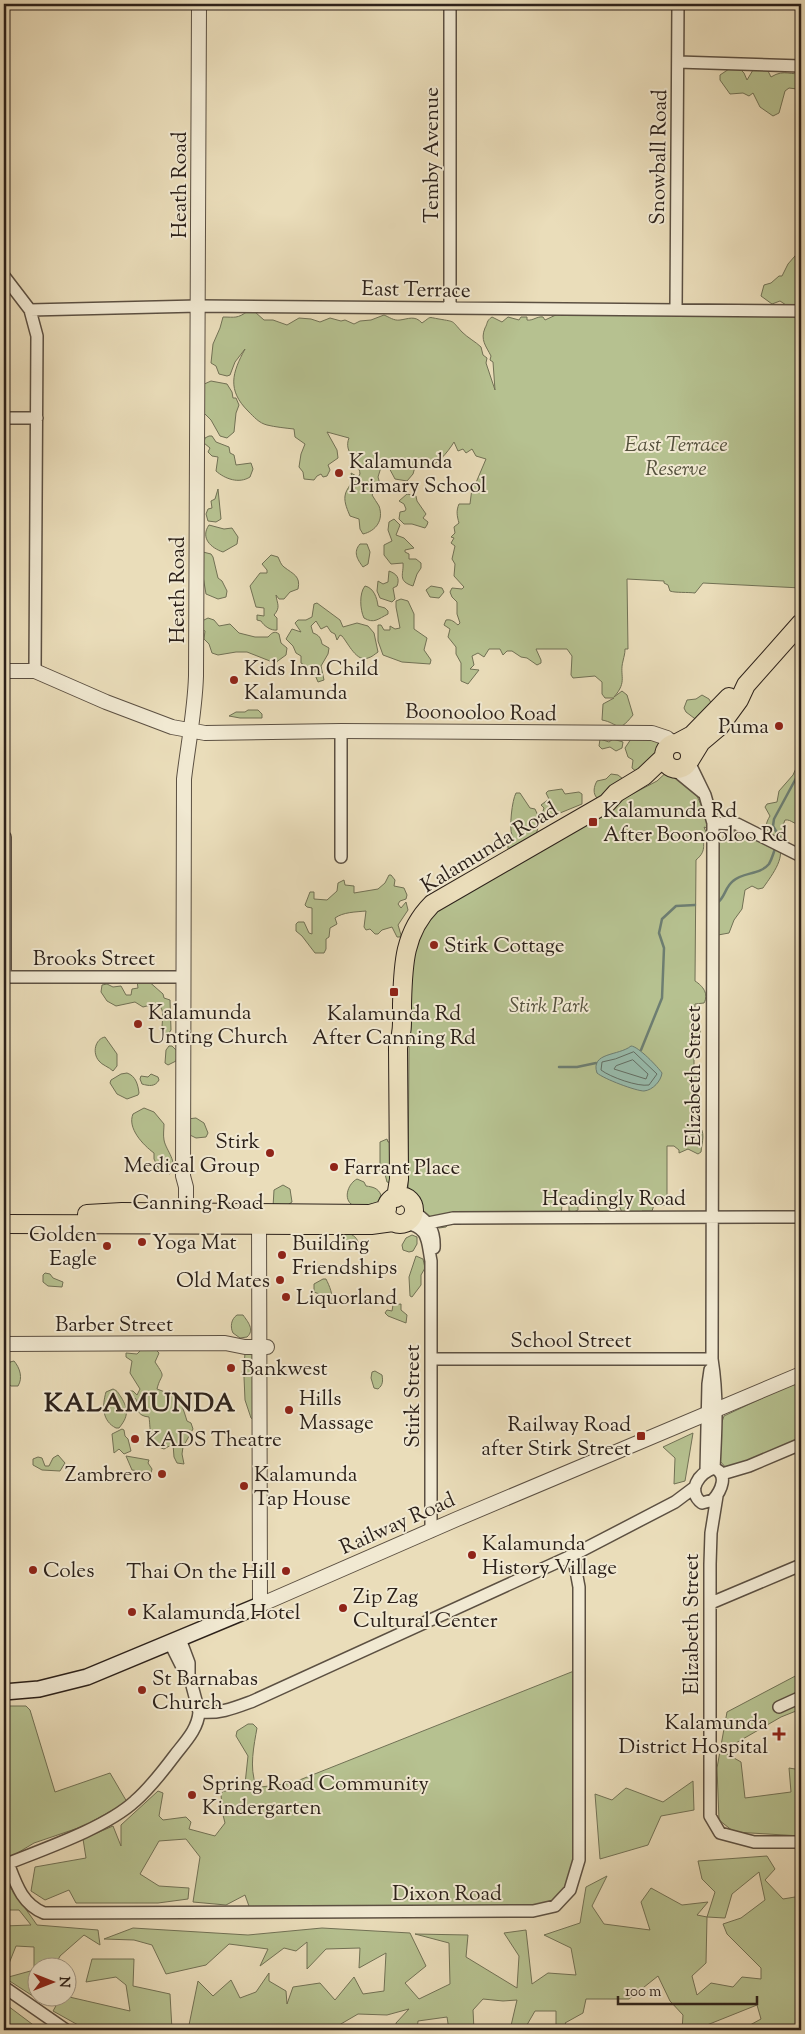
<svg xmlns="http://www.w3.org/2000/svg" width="805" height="2034" font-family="'Sorts Mill Goudy',serif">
<rect width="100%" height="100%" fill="#eaddba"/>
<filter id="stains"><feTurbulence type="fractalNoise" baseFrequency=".004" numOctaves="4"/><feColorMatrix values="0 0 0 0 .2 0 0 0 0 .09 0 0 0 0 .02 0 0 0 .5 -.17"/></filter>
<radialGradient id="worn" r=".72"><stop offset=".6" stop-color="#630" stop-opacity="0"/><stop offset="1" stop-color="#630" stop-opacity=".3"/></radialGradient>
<path fill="#b6c190" stroke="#717155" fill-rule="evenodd" d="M732,67h6l6,6 3,7 6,-10 7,-2 8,3 3,6c14,-9 21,0 30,-5v21l-4,-4 -8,-1 -4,3 -6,22 -6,3 -13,-9 -7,-14 -4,3 -6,-3 -13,1 -10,-14v-5z
M801,249v54h-3l-3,5 -6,-1 -9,-6 -8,3 -11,-8 3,-11 7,-2 8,-7h3l6,-12z
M248,311l7,1 9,8h9l14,5 12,-7 12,1 9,3 10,-4 11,3 4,-1 9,4 6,-3 11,-1 13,-5c5,2 10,6 16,5 8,-1 15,-5 22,3 10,-7 5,-6 17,-4 17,3 12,1 23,13 6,6 14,10 19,15l2,8 4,3 -1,5 9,27 -2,-28 -3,-2 1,-4c-5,-10 -11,-16 -6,-28 3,-5 1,-7 7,-11l10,5 6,-5 11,3 2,-3h6v3c6,1 10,-4 16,-3l2,3 13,-6 243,-3v277l-98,-5 -8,10c-7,-1 -20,0 -25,-2l-2,-6 -4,-2v-2l-37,-2 1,70h-3c0,5 -1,7 -2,12 -4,15 5,20 -9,36l8,-6 5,4 6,20c-16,20 -14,8 -31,5l1,-16 11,-6h-9l-3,-4v-12l-7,-6 -22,2 -2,-3 1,-19 -5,-7h-31l5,11v3l-4,2 -10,-7 -6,-1 -9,-6h-5l-4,4 -3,-6h-11l-5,8 -6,-4 -6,3 2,9 -4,4 9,1 -11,14 -7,-3v-18l-5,-9v-7l-8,-10 2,-8 -6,-4 2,-5c6,-1 8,2 12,5l2,-2 -3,-9v-12l-5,-5 -2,-5 2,-4 10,1 2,-2 -10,-11 1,-12 -3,-5 3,-13 -4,-3 3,-5 -3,-1 4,-4 -1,-6 5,-4c-2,-7 -3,-12 0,-19h11l2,-16 3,-3 11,-26 -10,-3 -4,-7 -6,4 -3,-4 -5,2 -4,-9c-6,10 -19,26 -31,27 -2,0 -5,-1 -8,-2l-2,7 -6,7 -12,-2 -8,-15h-5l-4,13 2,7 -8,11c2,4 5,7 7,11 5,14 -3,25 -16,28l-3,-5 -1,-10 -9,-3c-2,-5 -6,-13 -5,-20 1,-9 10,-12 6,-23l7,4 2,-3c-1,-14 -17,-21 -11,-36l-22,-6 10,18 1,8 -10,7 2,5 -3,6 -4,1 -2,-3 -4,2 -3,4 -10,-1 -1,-7 -4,-5 2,-13 4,-10 -10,-7 -1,-8c-9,-1 -19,-2 -27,-4 -8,-2 -13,-8 -19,-14 -21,-21 -16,-38 -3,-62l-10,13 -5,13 -3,1 -8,-2 -3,-8 -5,-3 2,-19 7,-16 3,-11c12,0 14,2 25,-6z
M211,381l16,3 5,8 1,6h3l3,7 -3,8 -2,19 -7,6 -7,-2 -9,-16 -7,-7 -2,-28z
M209,436h3l4,6 13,5 1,6 4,2 2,10 15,-2 2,6 -3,8c-11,7 -25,2 -34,-6l2,-14 -6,-1 -4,-4 2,-4 -6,-5 1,-5z
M218,489l3,30 -5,3 -8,-1 -2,-7 2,-5 4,-1 -1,-7 4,-2z
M407,494l9,2 1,5 9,13 -3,4 5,4 -1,3 -2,3 -13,-4h-8l-5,-5 1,-7 5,-1 1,-2 -2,-5 -5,-3z
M394,519l6,6 -4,10 8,3 10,10 -9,2v2l4,2v5h7l5,4v5l-4,6 -4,12c-16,-5 -9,-12 -10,-23l-12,1 -7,-9v-10l8,-4 -4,-11 1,-8z
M209,525l15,4 8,-1 6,9 -1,7 -14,8c-12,-4 -23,-14 -14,-27z
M360,544h7l3,8 -2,12 -5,3c-6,-8 -10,-15 -3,-23z
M203,552l8,2 2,3 5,21 4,3 5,10 -1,6 -8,2 -12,-5 -3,-18z
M271,555l7,2c2,4 3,8 6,10 9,7 17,9 14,22l-8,3 -6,7h-5l-3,-4c1,9 5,12 -2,20l3,3v12c-6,1 -13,-4 -16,-9l-4,-1v-5l7,1v-8l-8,-1 -6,-21 10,-13h7v-3l-5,-6z
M389,571c8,3 11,7 8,15l-4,2 2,11 -3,3 -12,-4 -3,-7 1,-10 5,3 5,-2z
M365,586c9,2 12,12 13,20l7,2 3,3v3c-10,5 -14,10 -24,4 -4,-8 -5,-25 1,-32z
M431,586l11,2 2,4 -5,6 -9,-1 -4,-7z
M401,599l7,2 6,13v15l13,9 -3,12 7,10 -1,4 -28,-2 -19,-7 -5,-14v-16h3l3,5h6v-4l5,3 5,-1 -4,-21v-6z
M317,603l23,17 3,7 14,-4 11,3 6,7 4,19c-3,2 -6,5 -10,6 -11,5 -20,-15 -26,-22l-2,-1 -3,5 -2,-6 -4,-2 -4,-6 -6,3 -5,-8 -5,5 2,7c6,2 8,5 9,11l7,4 -1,6 -7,12 3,14 -6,2 -5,-12 -12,-7v-7l-5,-3 -3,-7 -7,-7 6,-10 9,3 -6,-9 3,-3h8l6,-3 2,-13z
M208,618l6,2 5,6 11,-2 9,9 16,4h13c3,-3 6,-7 11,-3l2,9 6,5 -1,7 -11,8 -28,-11h-11l-18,3 -6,-2 -3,-9 -5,-5 1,-8 -4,-3 1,-7z
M702,695l7,4 6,11 -17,11 -12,-9 -2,-4 3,-8 9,-1z
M248,710h10l4,4v4h-22l-11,-2 7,-4h9z
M645,737l15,4v10l-23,21 -5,-4 1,-8 -5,-3 -3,-9 6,-9 6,-1 4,2z
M600,739l9,3 4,-3 10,3 -1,6 -6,3 -6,-4 -8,2 -3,-3z
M801,757v30l-5,9 5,10v17c-7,3 -9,-4 -16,-3l-3,8 3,9c-16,1 -24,-7 -15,-21l-5,-9 2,-3 10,-2 2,-11 14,-16z
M671,768l20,14 10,23 5,3 3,21 -5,-2 2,5c-6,12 3,17 -10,28l-1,121c8,5 14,13 9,22l-9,1v12c7,8 8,19 -1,26v30l3,6 1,47c8,6 4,17 3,27l-3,2 -10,-5 -9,4v-3l-5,-4h-7v59h-13l-2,6h-10l-2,4h-17l-4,-10h-6l4,7 -16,2 -5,-9h-18v5l-4,2 -5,-1v-6h-7l-1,12 -108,1 -7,9 -7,1 -26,-20 -5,-9 1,-152 -7,-15 15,-110 202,-121 38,-20z
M611,774l7,1 5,4 -7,8h-7l-2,6 -9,6c-6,-5 -4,-13 -1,-18l9,-2z
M562,789l3,5 14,-2 3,2v10l-22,9 -8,1 -5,6 -3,-1 -2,-5 2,-6 -3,-3 8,-6 -3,-6 2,-2z
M516,793h4l10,15 5,1 5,11 -4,15 -28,16v-9l4,-7c-3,-7 0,-35 4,-42z
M754,827l7,3c4,8 12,9 17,16 9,11 -9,33 -15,42l-5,1 -6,-3 -7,4 -3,19 -8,11 -5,13 -11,2v-92l5,-5 1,-4z
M389,875h2l4,5 -1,6 10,2 3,7 -1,4 -6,2 -2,3 3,4 5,-6 2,8 -10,15 3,10 -1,2h-3l-5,-10 -10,3 -4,4h-3l-5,-5 -4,1 -2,-3 2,-16c-10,1 -23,1 -31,7l2,6 -7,4 -1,9 -3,2v10l-2,4h-9l-13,-17 -6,-5v-7l2,-2h6l5,11 3,1v-26l-5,-1 -2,-2 5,-13h4v7l13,1 10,-9 1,-8 6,-3 1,5 9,1v7l24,-4 7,-6z
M146,979l17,15 1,4 6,2 1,30 -4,6 -5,-3c-1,-16 8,-34 -19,-26l-8,-5 -19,4 -9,-5 -6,-9 1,-7 5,-1 6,3 8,-1 5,9h5l1,-6 6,-1 -1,-7z
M105,1037l12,17v12l-4,5c-4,-4 -11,-6 -14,-10 -7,-8 -4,-22 6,-24z
M169,1046h3l6,6 -2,9 -8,4 -3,-2 1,-13z
M127,1073c9,3 11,12 12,20l-1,2 -11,4 -10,-5 -7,-11 1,-3 10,-6z
M151,1074l7,3 1,3c-4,7 -10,6 -17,4l-2,-5 1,-3 7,1z
M144,1108l10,4 10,12c0,5 -1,11 0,16 2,11 15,22 6,34l-11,-5 -5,-10v-6c-11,-8 -27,-25 -21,-39z
M196,1118l8,5 4,10 -2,4 -10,1 -8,-4 -1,-15z
M387,1139l1,3h3v41l-4,-1 -2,-8 -4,-1 -1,-3v-28z
M357,1179l7,3 2,4c7,1 12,2 15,9l-3,8 -12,2 -2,3c-4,-1 -10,-1 -13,-4 -8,-7 -2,-21 6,-25z
M283,1185l7,4 2,13 -6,4 -13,1 1,-17z
M334,1230c12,2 27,4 24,19l-3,1 -10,-7 -2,-7 -6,-2z
M412,1235l5,2v7l-4,7 -4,1 -6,-2 -1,-5 4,-7z
M416,1256l7,3 2,9 -4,7v10l-9,12 -2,-1 -1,-19z
M45,1273l5,1 3,4 10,4 -1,5 -14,-1 -5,-4v-7z
M323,1279h3c3,6 8,17 5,22l-5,1 -4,-7 -8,-3v-8z
M401,1304v6l6,5 -1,8 -18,-7 -3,-3 2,-3 5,1 1,-6z
M237,1315h6c5,7 12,15 4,22l-7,1 -7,-5c-3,-6 -2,-14 4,-18z
M142,1349h13l4,4 -4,9c12,18 6,10 2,27l8,3 5,-1c10,6 14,20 17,30l4,2 2,6 -10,18 -1,7 2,10 -7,-1 -3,-6 -1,-13 -9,5c-16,-5 -13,-18 -15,-32 -12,-1 -12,-8 -13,-18l-9,-3 3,-5h3l4,4 3,-6 -10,-16 2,-12 -6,-4v-4l11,1z
M254,1351v69l-3,-2 -6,-18 -1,-23 -2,-5 2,-6 1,-13z
M14,1361c6,7 9,17 4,25h-7l-3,-2c-2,-8 -1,-14 2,-22z
M375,1371l7,4c1,6 1,10 -4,14l-4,-1 -3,-10 1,-6z
M801,1380v58l-73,32 -9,-10 2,-35 3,-9z
M113,1389c5,2 5,4 8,8 8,13 7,20 -2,31h-3c-14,-7 -14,-22 -10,-36z
M122,1429l2,1 1,6 3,3 3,12 -7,3 -5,-5 -5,4 -2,-19z
M693,1433l-8,48 -11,3 1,-26 -12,-11z
M58,1455l7,8 -5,8 -18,-1 -9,-5v-6l5,-2 4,1 3,8h4l4,-8z
M126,1456l23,4 -1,3 4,6 -1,4 -19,-3z
M579,1669v191l-24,46 -305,3 -5,-14 -19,10 -33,-3 7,-45 -14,-18 -27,2 -19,33 19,12 30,2 -1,11 -30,4h-82l-7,-13 -24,10 -14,-9 4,-24 51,-9 -3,-19 30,-13 8,20v-21l37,-34 5,2 -4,23 4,4 23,-3 5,5 -2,7 26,7 10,-13 -3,-12 -1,-18 3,-2h9l12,-7 3,-28 -12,-20 1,-5 11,-7h5l4,4c-3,17 -8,40 -1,57l5,2 31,-4z
M801,1673v36l-20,8 -59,34 19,11 4,36 46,-6 -2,-24 12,2v66l-67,-4 -15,-12 -2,-52 10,-56z
M4,1706h22l4,4 25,82 55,-19 17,29 -43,24 -50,17 -30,18z
M693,1781l1,29 -33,6 -13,29 -48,14 -5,-65 17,6 14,-12 37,14z
M767,1856l8,13 -10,11 18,19 18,-3v134h-60l20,-11 -4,-14 -50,20 -8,5h-17l1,-15 -13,-14 -12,-25 -29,23h-43l-3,14 -18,10 5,7h-14v-19h-21l-11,19h-14l7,-30 -14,1 -20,-2 -10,11 1,20h-25l-2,-13 -29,4 -1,9h-21v-7l13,-14 -22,6 -29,-1 -24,14 2,2h-148l10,-49 15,15 18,-16 9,18 16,-6 13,-19v8l17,10 1,13 6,-17 27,-4 15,17 19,-23 9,17 21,-3 2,-38 -27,15 1,-20 -34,1 -19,20v-27l-11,9 -12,-3 -24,18 8,-17 -39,-5 -23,21 -40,9 -14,-29 -18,-5 -30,-1 29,-11 115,7 74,-7 88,5 16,33 -21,17 14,16 31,-15 -1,-41 -34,-9 53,1 -2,22 51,31 2,-32 -15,-23 22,-3 6,54 16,-11 28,2 -5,-27 -27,-13 36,-12 6,-36 21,-11 -15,30 12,18 46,6 -9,-28 10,-14 31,17 26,-3 -11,13 10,2 8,-25 -13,-13 -4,-18zM759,1872l6,28 -24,18 -18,6 4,10 34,34v11l-19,-2 -9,10 -22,-4 -14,12 -5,-19 14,-13 1,-46 18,1 7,-24z
M4,1884h4l29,41 61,5 2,15 -16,-10 -24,21 -5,10h-17v30l2,1 -1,3 -34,-22 29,-8v-23l-18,-1 -10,25h-2v-45l27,-1 -12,-15h-15z
M92,1959h42l-1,27 37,8 2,36h-41l-7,-4 3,4h-40l-34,-19 8,-14 4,-1 65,15 -4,-26 -10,-8 -30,5z
M4,2003l36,27h-36z"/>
<path fill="#98bcad" stroke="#6d7e72" d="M631,1046c7,0 27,21 31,27 -1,8 -9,17 -18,18 -8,0 -40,-12 -47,-18 -7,-21 22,-17 34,-27z"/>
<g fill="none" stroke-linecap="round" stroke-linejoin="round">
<path stroke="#626e64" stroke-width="1" d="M634,1052l23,22 -8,11c-11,2 -39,-8 -48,-15l1,-8 13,-3z
M633,1060l15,14 -2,5 -32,-10 2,-3z"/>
<path stroke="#6d7e72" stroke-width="2.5" d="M780,838l-7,-12 1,-7 27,-50
M717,903c8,-5 8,-16 16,-22 10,-9 27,-6 36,-17 3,-5 4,-10 6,-15
M641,1050l21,-52 2,-50 -5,-15 3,-14 14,-13 19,-1
M559,1067h18l19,-4"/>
<defs>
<path id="minor" d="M450,4v303
M678,62l123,4
M4,276l26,34 7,26 -2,335
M30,310l168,-4 603,5
M676,310l2,-306
M4,418h33
M341,731v126
M689,762l16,33 8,28 -1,536c6,37 4,72 2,109
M674,769l28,23
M713,823l24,1 64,32
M4,977h180
M5,977v-140
M414,1212c15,10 21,18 20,36
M405,1223c25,4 22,19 26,38v270
M428,1223l25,-5 348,-1
M431,1359h281
M714,1468c15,6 7,23 -1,32l-11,3c-16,-12 -3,-30 12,-35z
M706,1471l2,-87 2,-14
M722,1474l27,-8 52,-22
M717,1496l-6,37 -1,31v252l10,17 34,9h47
M711,1603l90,-38
M170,1643l12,24 7,7
M779,1707l22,-10
M199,1712c21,2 35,-4 54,-11l320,-146 102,-53 20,-15
M8,1863c8,21 14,41 36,50l489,-2 22,-5 15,-16 9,-30v-273l-6,-32
M4,1865c37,-15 102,-37 131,-64 15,-13 28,-30 40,-46 10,-13 23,-26 24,-43l-10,-38v-11l-9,-24
M4,1987l62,43"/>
<path id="tertiary" d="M4,671h31l71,31 66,25 33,6 136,-2 311,2 15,5 7,6
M259,1215l1,390 197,-86 344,-145
M186,1222v-35l-3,-11 1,-397c4,-34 11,-69 12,-103l3,-672
M4,1344l221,-1 20,4h22"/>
<path id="secondary" d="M4,1692l35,-3 48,-12 173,-72"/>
<path id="primary" d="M677,743l15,-8 37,-38
M664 756a13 13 0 1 1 26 0a13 13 0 1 1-26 0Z
M690,760l11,-18 19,-16 19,-26 7,-15 55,-62
M386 1210a14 14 0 1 1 28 0a14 14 0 1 1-28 0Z
M396,1198l3,-19 -1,-132c5,-15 4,-27 4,-42 1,-38 1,-72 30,-101l175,-101 9,-10 28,-17 20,-19
M87,1214l35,-2 248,2 17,-5
M4,1224l296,1h71l22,-3"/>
</defs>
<use href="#minor" stroke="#5c5042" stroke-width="14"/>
<use href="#tertiary" stroke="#5c5042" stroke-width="16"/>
<use href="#secondary" stroke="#2c211a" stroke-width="18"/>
<use href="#primary" stroke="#2c211a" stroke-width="20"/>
<use href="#minor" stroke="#f1e9d2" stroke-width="11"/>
<use href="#tertiary" stroke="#f1e9d2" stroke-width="14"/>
<use href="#secondary" stroke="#f1e9d2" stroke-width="15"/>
<use href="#primary" stroke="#eaddba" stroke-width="18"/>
</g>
<g fill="#8f2418" stroke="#f1e9d2" stroke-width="2">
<circle cx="339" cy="473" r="5"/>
<circle cx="234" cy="680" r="5"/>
<circle cx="779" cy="726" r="5"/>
<rect x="588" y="817" width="10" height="10" rx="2.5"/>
<circle cx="434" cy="945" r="5"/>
<rect x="389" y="987" width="10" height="10" rx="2.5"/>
<circle cx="138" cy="1024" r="5"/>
<circle cx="270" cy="1153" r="5"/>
<circle cx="334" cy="1167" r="5"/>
<circle cx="142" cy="1242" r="5"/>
<circle cx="107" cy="1246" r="5"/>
<circle cx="282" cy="1255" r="5"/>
<circle cx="280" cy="1280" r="5"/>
<circle cx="286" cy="1297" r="5"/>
<circle cx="231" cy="1368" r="5"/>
<circle cx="289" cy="1410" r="5"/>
<rect x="636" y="1431" width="10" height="10" rx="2.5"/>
<circle cx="135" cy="1439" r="5"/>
<circle cx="162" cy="1474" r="5"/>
<circle cx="244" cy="1486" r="5"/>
<circle cx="472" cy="1555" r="5"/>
<circle cx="33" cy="1570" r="5"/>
<circle cx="286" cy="1571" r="5"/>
<circle cx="343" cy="1608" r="5"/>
<circle cx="132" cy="1612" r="5"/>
<circle cx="142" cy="1690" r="5"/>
<path d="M776.5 1726.5h5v5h5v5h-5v5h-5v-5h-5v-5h5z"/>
<circle cx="192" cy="1795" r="5"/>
</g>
<g text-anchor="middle" stroke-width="4" stroke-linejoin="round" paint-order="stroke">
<g font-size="21" fill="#2c211a" stroke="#f1e9d2">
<text transform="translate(431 155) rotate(-90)" y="7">Temby Avenue</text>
<text transform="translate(658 157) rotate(-89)" y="7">Snowball Road</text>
<text transform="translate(179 185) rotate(-90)" y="7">Heath Road</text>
<text transform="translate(416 289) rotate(1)" y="7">East Terrace</text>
<text transform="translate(177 590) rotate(-90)" y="7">Heath Road</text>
<text transform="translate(481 712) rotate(1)" y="7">Boonooloo Road</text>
<text transform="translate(489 847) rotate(-31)" y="7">Kalamunda Road</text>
<text x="94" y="965">Brooks Street</text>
<text transform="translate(693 1076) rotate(-90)" y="7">Elizabeth Street</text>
<text x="614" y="1205">Headingly Road</text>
<text x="198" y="1209">Canning Road</text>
<text x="114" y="1331">Barber Street</text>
<text x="571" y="1347">School Street</text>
<text transform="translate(412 1396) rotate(-90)" y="7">Stirk Street</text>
<text transform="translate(397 1523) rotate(-24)" y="7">Railway Road</text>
<text transform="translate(691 1624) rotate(-90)" y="7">Elizabeth Street</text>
<text x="447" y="1900">Dixon Road</text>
</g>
<g font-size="21" font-style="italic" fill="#55513d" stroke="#f1e9d2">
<text x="676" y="451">East Terrace<tspan x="676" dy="24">Reserve</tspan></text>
<text x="549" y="1012">Stirk Park</text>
</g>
<g font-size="21" fill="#2c211a" stroke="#f1e9d2" text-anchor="start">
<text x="349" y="468">Kalamunda<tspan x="349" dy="24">Primary School</tspan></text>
<text x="244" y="675">Kids Inn Child<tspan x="244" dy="24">Kalamunda</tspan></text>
<text x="769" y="733" text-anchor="end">Puma</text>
<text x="603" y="817">Kalamunda Rd<tspan x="603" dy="24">After Boonooloo Rd</tspan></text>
<text x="444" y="952">Stirk Cottage</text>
<text x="148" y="1019">Kalamunda<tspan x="148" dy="24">Unting Church</tspan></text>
<text x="394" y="1020" text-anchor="middle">Kalamunda Rd<tspan x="394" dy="24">After Canning Rd</tspan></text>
<text x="260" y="1148" text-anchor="end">Stirk<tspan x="260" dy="24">Medical Group</tspan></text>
<text x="344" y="1174">Farrant Place</text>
<text x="97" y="1241" text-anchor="end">Golden<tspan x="97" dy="24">Eagle</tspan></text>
<text x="152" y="1249">Yoga Mat</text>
<text x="292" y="1250">Building<tspan x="292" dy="24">Friendships</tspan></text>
<text x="270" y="1287" text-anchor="end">Old Mates</text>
<text x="296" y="1304">Liquorland</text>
<text x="241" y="1375">Bankwest</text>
<text x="299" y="1405">Hills<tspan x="299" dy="24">Massage</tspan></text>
<text x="631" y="1431" text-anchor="end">Railway Road<tspan x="631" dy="24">after Stirk Street</tspan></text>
<text x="145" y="1446">KADS Theatre</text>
<text x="152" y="1481" text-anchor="end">Zambrero</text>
<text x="254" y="1481">Kalamunda<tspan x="254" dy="24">Tap House</tspan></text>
<text x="482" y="1550">Kalamunda<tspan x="482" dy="24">History Village</tspan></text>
<text x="43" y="1577">Coles</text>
<text x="276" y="1578" text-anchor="end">Thai On the Hill</text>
<text x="353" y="1603">Zip Zag<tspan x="353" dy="24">Cultural Center</tspan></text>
<text x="142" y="1619">Kalamunda Hotel</text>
<text x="152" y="1685">St Barnabas<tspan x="152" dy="24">Church</tspan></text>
<text x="768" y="1729" text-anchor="end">Kalamunda<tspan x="768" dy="24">District Hospital</tspan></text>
<text x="202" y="1790">Spring Road Community<tspan x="202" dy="24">Kindergarten</tspan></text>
</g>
<g font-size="26" font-weight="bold" letter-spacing="1" fill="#2c211a" stroke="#f1e9d2">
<text x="140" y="1411">KALAMUNDA</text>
</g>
</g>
<rect width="805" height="2034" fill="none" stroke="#eaddba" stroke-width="20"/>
<rect x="5" y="5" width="795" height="2024" fill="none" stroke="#2c211a" stroke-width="2.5"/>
<rect x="10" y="10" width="785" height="2014" fill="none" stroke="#2c211a"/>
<g transform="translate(52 1982) rotate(90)"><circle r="24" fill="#f1e9d2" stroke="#a29988"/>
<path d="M0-4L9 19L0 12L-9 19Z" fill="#8f2418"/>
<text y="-8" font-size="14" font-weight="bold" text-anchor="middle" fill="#2c211a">N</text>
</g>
<path d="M618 1996v8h139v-8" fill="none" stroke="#2c211a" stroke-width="2.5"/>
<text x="625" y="1996" font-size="15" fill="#2c211a" stroke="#f1e9d2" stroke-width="4" paint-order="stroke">100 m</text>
<rect width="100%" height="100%" filter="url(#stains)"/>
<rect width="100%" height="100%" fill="url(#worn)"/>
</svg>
